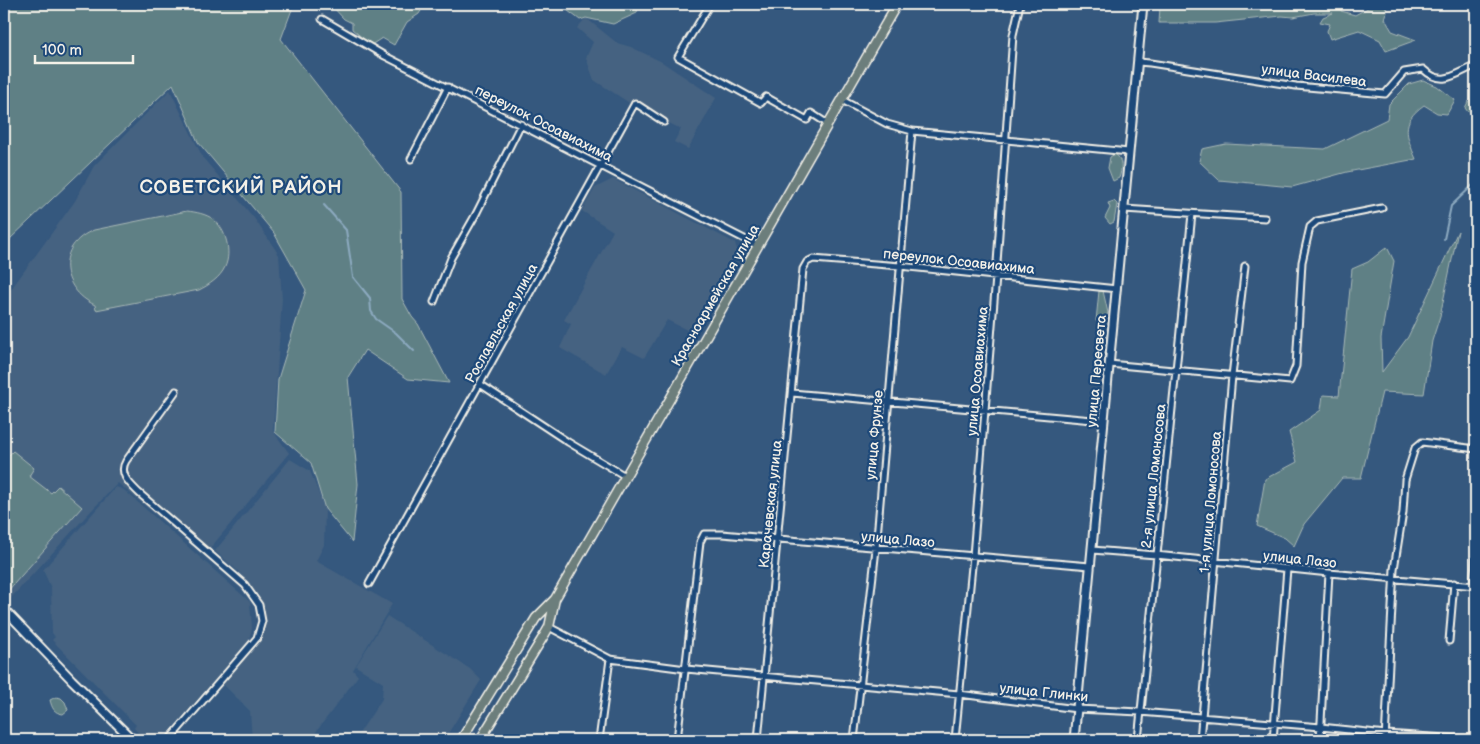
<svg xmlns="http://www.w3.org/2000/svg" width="1480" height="744" font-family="'Balsamiq Sans',sans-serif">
<rect width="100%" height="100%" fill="#35587e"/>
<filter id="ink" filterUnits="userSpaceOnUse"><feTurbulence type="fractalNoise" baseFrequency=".02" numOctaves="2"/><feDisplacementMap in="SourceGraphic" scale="10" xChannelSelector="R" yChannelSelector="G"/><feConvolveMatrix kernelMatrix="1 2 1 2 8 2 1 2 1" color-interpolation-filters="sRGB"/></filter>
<g filter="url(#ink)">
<path fill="#456281" d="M586,18l31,25 14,4 31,15 54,36 -28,51 -14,-7 7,-13 -50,-25 -37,-24 -8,-22 7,-16 -16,-14z
M170,90l33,68 51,60 25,37 3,44 -9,132 16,22 -77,93 -11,6 -83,-69 -28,29 -80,87 -6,-5v-295l71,-98 19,-35z
M613,179l122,64 3,9 -47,80 -24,-12 -23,38 -22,-11 -16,27 -46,-26 11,-24 -7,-4 49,-89 -31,-20 13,-23z
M290,459l20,12 15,38 -1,36 -8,16 76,43 -39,66 5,6 -48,64h-58l-2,-29 -27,-27 31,-37 8,-14 3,-18 -6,-19 -20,-24 -24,-21z
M116,487l8,3 126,112 2,26 -3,12 -81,93 -2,-1 -2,2 -7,6h-12l-11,-12 2,-3 -84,-85 3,-3 -3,-4 -1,-45 -8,-18z
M387,616l83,53 11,11 -37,60h-84l-2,-5 24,-36 1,-16 -27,-17z"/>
<path fill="#5e8085" stroke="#a9b8b6" d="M4,4h290l-13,35 120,153 1,107 10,18 6,7 31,59 -41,-4 -43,-29 -17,27 10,107 -6,58 -27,-33 -14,-46 -36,-31 3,-53 28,-89 -32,-57 -76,-91 -25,-58 -163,155 -6,17z
M330,4h95l-6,10 -12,8 -13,23 -12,-7 -11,7 -19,-16v-6l-8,-4z
M559,4h79l-1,9 -24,11 -27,-6 -6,2z
M1167,4h176h-2v7l14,4 20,-11h10l2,8 -2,7 7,12 24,9 -30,11 -6,-11 -21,-10 -29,9 -3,-8 3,-7 -10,-2 3,-5 10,-4h-19l-21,4 -11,-1 -67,7h-56l1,-16z
M1423,80l14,6 18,14 -8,14 -10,-1 -13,-8c-24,17 -18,30 -8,54l-69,13 -55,15 -73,-7 -20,-19 3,-12 24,-5 99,5 62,-30 2,-15 20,-20z
M1476,96v9l-8,7 -3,-4 3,-6z
M1115,154c8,5 7,16 4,24l-6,3 -5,-13 2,-11z
M1114,201l3,3 -3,18 -4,2 -5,-6 5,-10 -2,-5z
M187,211c9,1 19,3 26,8 13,10 19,33 12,48 -5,11 -16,18 -26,23l-103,20 -1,-5c-35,-16 -40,-60 -1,-75z
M1458,231l-18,85 -8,25 -8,53 -42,-2 -21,86h-19l-38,46 -10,22 -9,-8 -28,-12 8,-47 32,-17 -8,-30 32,-22 2,-15 16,1 13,-127 16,-7 19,-15 7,14 -13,77 1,34 26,-35z
M1099,291h4l5,22 -4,6 -8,2z
M13,451l21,17 -5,8 22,17 7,-7 24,21 -76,86 -2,-3v-130z
M56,697l5,1 4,4 3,8 -5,4c-9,-1 -11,-6 -13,-14z"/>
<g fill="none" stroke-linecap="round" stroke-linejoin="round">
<path stroke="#8daac0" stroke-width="2" d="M324,205l22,25 7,47 17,21 1,13 5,8 20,14 18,18
M1444,239l7,-33 25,-24"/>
<defs>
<path id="minor" d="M710,4l-32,53 83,46 5,-6 41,23 4,-7 17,11
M322,19l63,37 373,190
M1138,62l12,1 146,23 89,8 19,-22 19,-3c18,17 30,7 49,-2
M842,100l45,24 25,7 217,21
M411,159l37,-72
M1124,209l141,9
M434,302l17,-44 25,-44 45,-90
M1109,364l181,17 6,-15 6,-104 8,-35 7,-6 65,-13
M480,384l88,58 57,34
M792,393l312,28
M1092,550l64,5 173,18 147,13
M369,584l266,-481 29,19
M1473,586l3,-37
M549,627l61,32 76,10 273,25 118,15 63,3 181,15 65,7 90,6
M1449,641l5,-58
M169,740l88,-102 5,-17 -3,-16 -14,-20 -106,-92c-9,-9 -21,-19 -13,-32l50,-70
M599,740l11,-81
M677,740l23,-198 4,-8h18l368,32
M758,740l45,-471 4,-7 6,-3 87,7 217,23
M854,740l22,-191 36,-418
M955,740l18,-184 23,-279 17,-242 7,-31
M1138,740l54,-526
M1200,740l32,-364 13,-110
M1273,740l14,-171
M1320,740l9,-167
M1385,740l9,-171 9,-57 2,-32 10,-32 7,-6 54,7"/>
<path id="secondary" d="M4,609l68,71 61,60
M1074,740l69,-736"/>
<path id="primary" d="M461,740l75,-122 19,-19 342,-595
M480,740l65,-106 4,-7 6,-28"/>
</defs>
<use href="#minor" stroke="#f4f1e8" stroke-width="9"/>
<use href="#secondary" stroke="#f4f1e8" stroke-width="11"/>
<use href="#primary" stroke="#f4f1e8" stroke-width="11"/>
<use href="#minor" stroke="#1f4a7a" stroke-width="5"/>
<use href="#secondary" stroke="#1f4a7a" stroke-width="7"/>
<use href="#primary" stroke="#6c7e7c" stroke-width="8"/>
</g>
</g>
<g text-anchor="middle" stroke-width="4.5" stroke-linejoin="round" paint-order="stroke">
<g font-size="14" fill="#f4f1e8" stroke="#1f4a7a">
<text transform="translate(1314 75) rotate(7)" y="5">улица Василева</text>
<text transform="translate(544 123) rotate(27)" y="5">переулок Осоавиахима</text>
<text transform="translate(959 261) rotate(6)" y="5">переулок Осоавиахима</text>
<text transform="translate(715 295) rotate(-60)" y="5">Красноармейская улица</text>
<text transform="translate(501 323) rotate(-61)" y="5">Рославльская улица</text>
<text transform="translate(977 371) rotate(-85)" y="5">улица Осоавиахима</text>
<text transform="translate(1096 371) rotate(-85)" y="5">улица Пересвета</text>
<text transform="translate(874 435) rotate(-85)" y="5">улица Фрунзе</text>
<text transform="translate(1153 476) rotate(-84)" y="5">2-я улица Ломоносова</text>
<text transform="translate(1210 502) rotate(-85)" y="5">1-я улица Ломоносова</text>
<text transform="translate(770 504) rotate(-84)" y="5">Карачевская улица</text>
<text transform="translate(898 539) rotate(5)" y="5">улица Лазо</text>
<text transform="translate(1300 559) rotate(6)" y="5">улица Лазо</text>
<text transform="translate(1044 692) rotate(6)" y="5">улица Глинки</text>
</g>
<g font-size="19" font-weight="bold" letter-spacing="1" fill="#f4f1e8" stroke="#1f4a7a">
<text x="241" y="193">СОВЕТСКИЙ РАЙОН</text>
</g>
</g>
<rect width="1480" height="744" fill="none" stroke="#1f4a7a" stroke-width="20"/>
<rect x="10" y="10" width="1460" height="724" fill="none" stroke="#f4f1e8" stroke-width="2" filter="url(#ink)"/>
<path d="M35 55v8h98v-8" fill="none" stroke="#f4f1e8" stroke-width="2.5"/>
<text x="42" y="55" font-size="15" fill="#f4f1e8" stroke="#1f4a7a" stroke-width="4" paint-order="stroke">100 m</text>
</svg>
